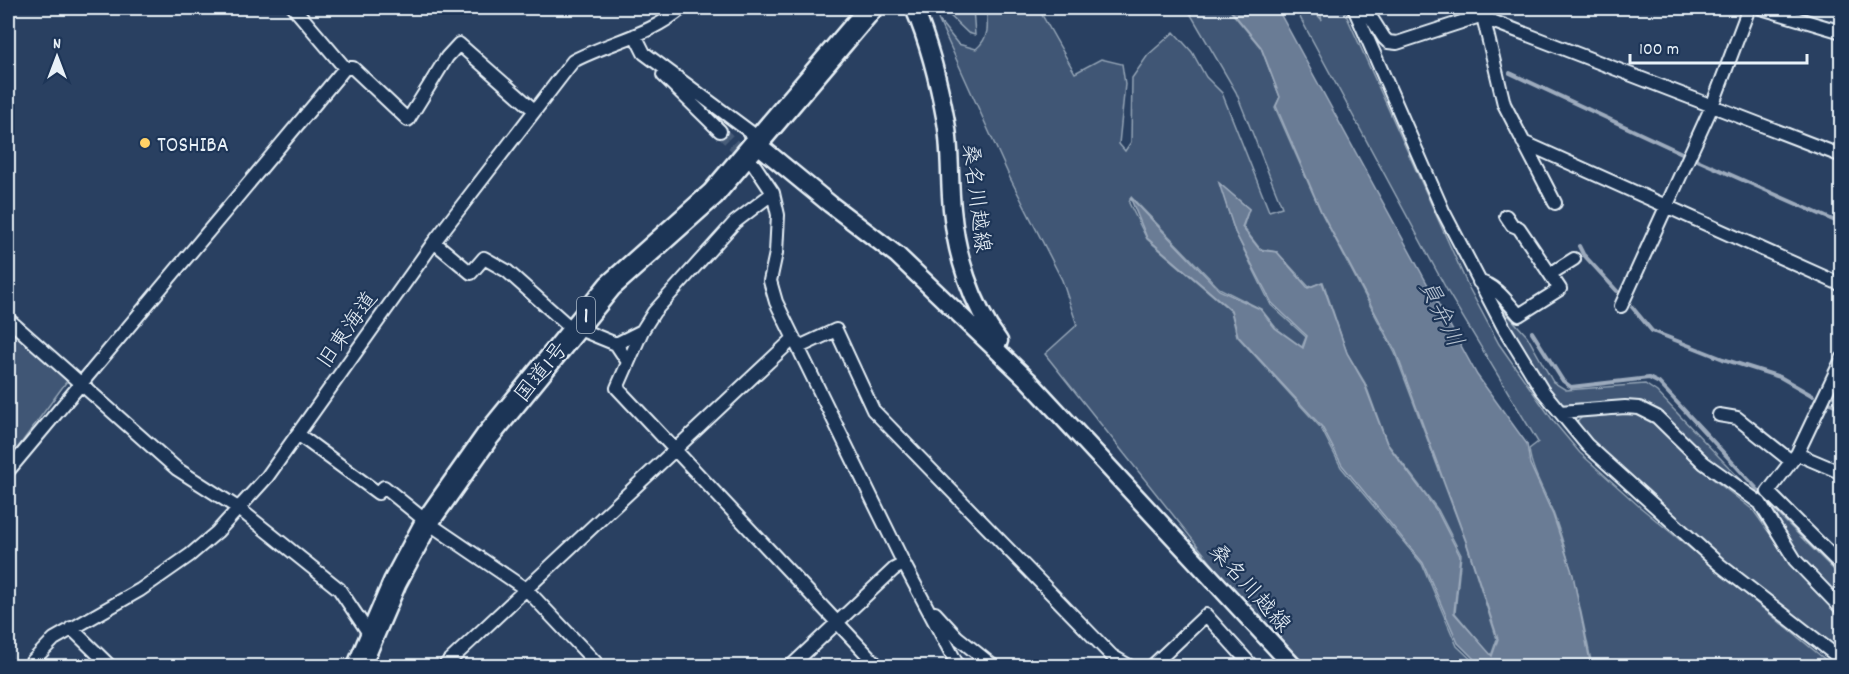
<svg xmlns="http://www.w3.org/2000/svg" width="1849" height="674" font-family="Dekko,'Klee One',sans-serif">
<rect width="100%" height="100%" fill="#294061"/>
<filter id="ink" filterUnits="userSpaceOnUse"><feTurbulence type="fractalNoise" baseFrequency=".0167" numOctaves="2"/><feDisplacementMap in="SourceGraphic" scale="12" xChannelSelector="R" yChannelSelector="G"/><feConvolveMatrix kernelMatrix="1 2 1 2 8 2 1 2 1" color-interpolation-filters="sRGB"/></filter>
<g filter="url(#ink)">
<path fill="#415774" stroke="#94a4b6" stroke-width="1.5" d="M942,8h31l2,27 -7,-2z
M986,8h52l37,65 26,-14 21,5 3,20 -6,60 6,7 6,-9 1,-64 16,-23 26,-23 18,20 14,25 16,16 47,118 13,-4 -46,-115 -49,-84h41l33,40 19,49 -5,10 46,105 74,141 71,189 31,97 -6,17 -36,-43 6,-58 -23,-45 -51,-67 -22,-60 -18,-30 -24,-71 -14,5 -32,-35 -17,-3 -17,-22 6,-18 -29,-25 15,48 36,73 35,32 -4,10 -26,-19 -15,-19 -42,-21 -88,-91 -2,6 18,36 84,72 6,25 84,92 20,39 81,97 35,82 21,20h-172l-90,-97 -171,-215 32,-29 -15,-45 -52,-102 -72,-159 20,25 18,5c14,-12 12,-24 10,-41z
M1295,8h16l11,12 -3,-12h24l126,280 30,56 55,78 26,31 60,54 193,159h-241c-10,-50 -20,-100 -37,-148 -8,-24 -23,-44 -26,-69l9,-7 -89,-148z
M1488,293l39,43 26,46 13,8 79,-6 12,8 88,92 -36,-20 -56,-57 -30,-6 -61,4c-31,-29 -52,-75 -74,-112z
M8,328l59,53 -59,80z
M1632,413l11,2 16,12 41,42 53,41 40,56 48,50v37l-115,-89 -136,-122 -14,-19 8,-8z
M1766,502l75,75v26c-30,-31 -56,-62 -75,-101z"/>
<path fill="#6b7c95" stroke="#9dabbd" stroke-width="1.5" d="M1229,8h48l200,367 50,69 3,20 23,51 20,60 18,91h-110l-23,-23 -35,-80 -81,-98 -20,-38 -84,-91 -7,-26 -84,-72 -17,-41 89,93 41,19 15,19 28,20 4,-12 -35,-33 -37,-71 -16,-49 30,26 -7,18 18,23 17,2 31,36 14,-6 25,71 17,30 23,61 50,67 23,45 -6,57 38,43 6,-17 -32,-98 -70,-189 -75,-141 -45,-105 4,-9 -19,-50z"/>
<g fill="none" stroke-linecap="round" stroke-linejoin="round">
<path stroke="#9dabbd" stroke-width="4" d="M1510,73l174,81
M1695,159l147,65
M1579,246l4,8 34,37
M1632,307l20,24 71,28 57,18 33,19
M1532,332l31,49 8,6 78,-9 10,5 100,108
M1830,403l12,5
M1771,504l71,71"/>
<path stroke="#465b78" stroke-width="12" stroke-dasharray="12 6" stroke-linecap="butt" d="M720,131l28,28"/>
<defs>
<path id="street" d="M1354,8l89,203 61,117 38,62 45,55 133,120 122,95
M1365,8l19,30 4,4 9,1 86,-28
M1481,8l23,96 51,99
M1761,8l81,24
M1484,18l358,138
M635,35l9,18 117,87
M345,68h8l55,52 39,-63 12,-13 75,66
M663,75l57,56
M1523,142l319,143
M755,166l18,27 5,22 -2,38 -6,28 6,21 128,262 54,102
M1506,216l6,9 7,3 31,46
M434,242l37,31 13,-15 23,13 66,59
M1479,282c17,3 28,20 40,33l41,-26 -10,-15 24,-15
M1621,306l91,-200 37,-98
M8,319l169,150 61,39 101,81 31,46
M578,325l6,6 32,13
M642,331l-25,57 261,278
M799,347l37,-17 37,80 239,246 17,10
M628,362l-12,-18 26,-13 12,-19 81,-90 38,-29
M1560,412l65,-5 14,1 18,9 47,46 56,40 35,57 47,49
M1719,415l18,3 54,43
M299,435l79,58 6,-6 43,35 100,68 72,76
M1797,454l45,-95
M8,471l337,-403 -51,-60
M1842,473l-45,-19 -29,38 74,74
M935,613l22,24 36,29
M71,628l39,38
M28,666l26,-27 86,-49 50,-35 27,-23 50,-55 167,-235 139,-181c36,-19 78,-26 109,-53
M444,666l349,-327
M791,666l103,-97 10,-5
M1152,666l54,-51 46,51"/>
<path id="secondary" d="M914,8c15,35 25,75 32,114 5,28 3,58 6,87 4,45 19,95 47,132
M757,144l73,60 67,51 131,125 265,286"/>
<path id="highway" d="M359,666l36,-84 32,-60 60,-85 123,-151 103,-92 158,-186"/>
</defs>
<use href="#street" stroke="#e8f1f8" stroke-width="16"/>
<use href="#secondary" stroke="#e8f1f8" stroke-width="21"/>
<use href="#highway" stroke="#e8f1f8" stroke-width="27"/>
<use href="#street" stroke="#1d3557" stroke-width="12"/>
<use href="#secondary" stroke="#1d3557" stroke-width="16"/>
<use href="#highway" stroke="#1d3557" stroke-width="22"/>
</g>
</g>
<circle fill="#ffd166" stroke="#1d3557" stroke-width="2" cx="145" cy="143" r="6"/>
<g text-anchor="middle" stroke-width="4.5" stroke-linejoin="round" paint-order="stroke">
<rect fill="#1d3557" stroke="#abb9c8" stroke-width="1.5" x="577" y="297" width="18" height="36" rx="4.5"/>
<g font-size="21" font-weight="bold" fill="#e8f1f8">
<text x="586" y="322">1</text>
</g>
<g font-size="22" fill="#e8f1f8" stroke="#1d3557" text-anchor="start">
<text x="157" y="151">TOSHIBA</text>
</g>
<g font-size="22" fill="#e8f1f8" stroke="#1d3557">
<text transform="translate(978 198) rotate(83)" y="8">桑名川越線</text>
<text transform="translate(346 329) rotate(-55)" y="8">旧東海道</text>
<text transform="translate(540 371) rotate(-51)" y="8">国道1号</text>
<text transform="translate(1251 587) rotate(48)" y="8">桑名川越線</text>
</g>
<g font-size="24" font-style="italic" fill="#b6c2d0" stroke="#1d3557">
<text transform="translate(1442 313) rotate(64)" y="8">員弁川</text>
</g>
</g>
<rect width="1849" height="674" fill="none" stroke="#1d3557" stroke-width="30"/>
<rect x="15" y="15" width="1819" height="644" fill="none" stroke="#e8f1f8" stroke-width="2" filter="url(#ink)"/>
<g transform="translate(57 57)" stroke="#1d3557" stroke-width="4.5" paint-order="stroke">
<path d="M0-4.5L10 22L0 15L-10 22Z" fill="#e8f1f8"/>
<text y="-9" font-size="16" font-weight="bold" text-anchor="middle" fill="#e8f1f8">N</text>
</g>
<path d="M1630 54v9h177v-9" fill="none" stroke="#e8f1f8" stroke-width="3"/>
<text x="1639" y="54" font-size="18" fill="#e8f1f8" stroke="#1d3557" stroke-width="4.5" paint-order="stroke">100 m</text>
</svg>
